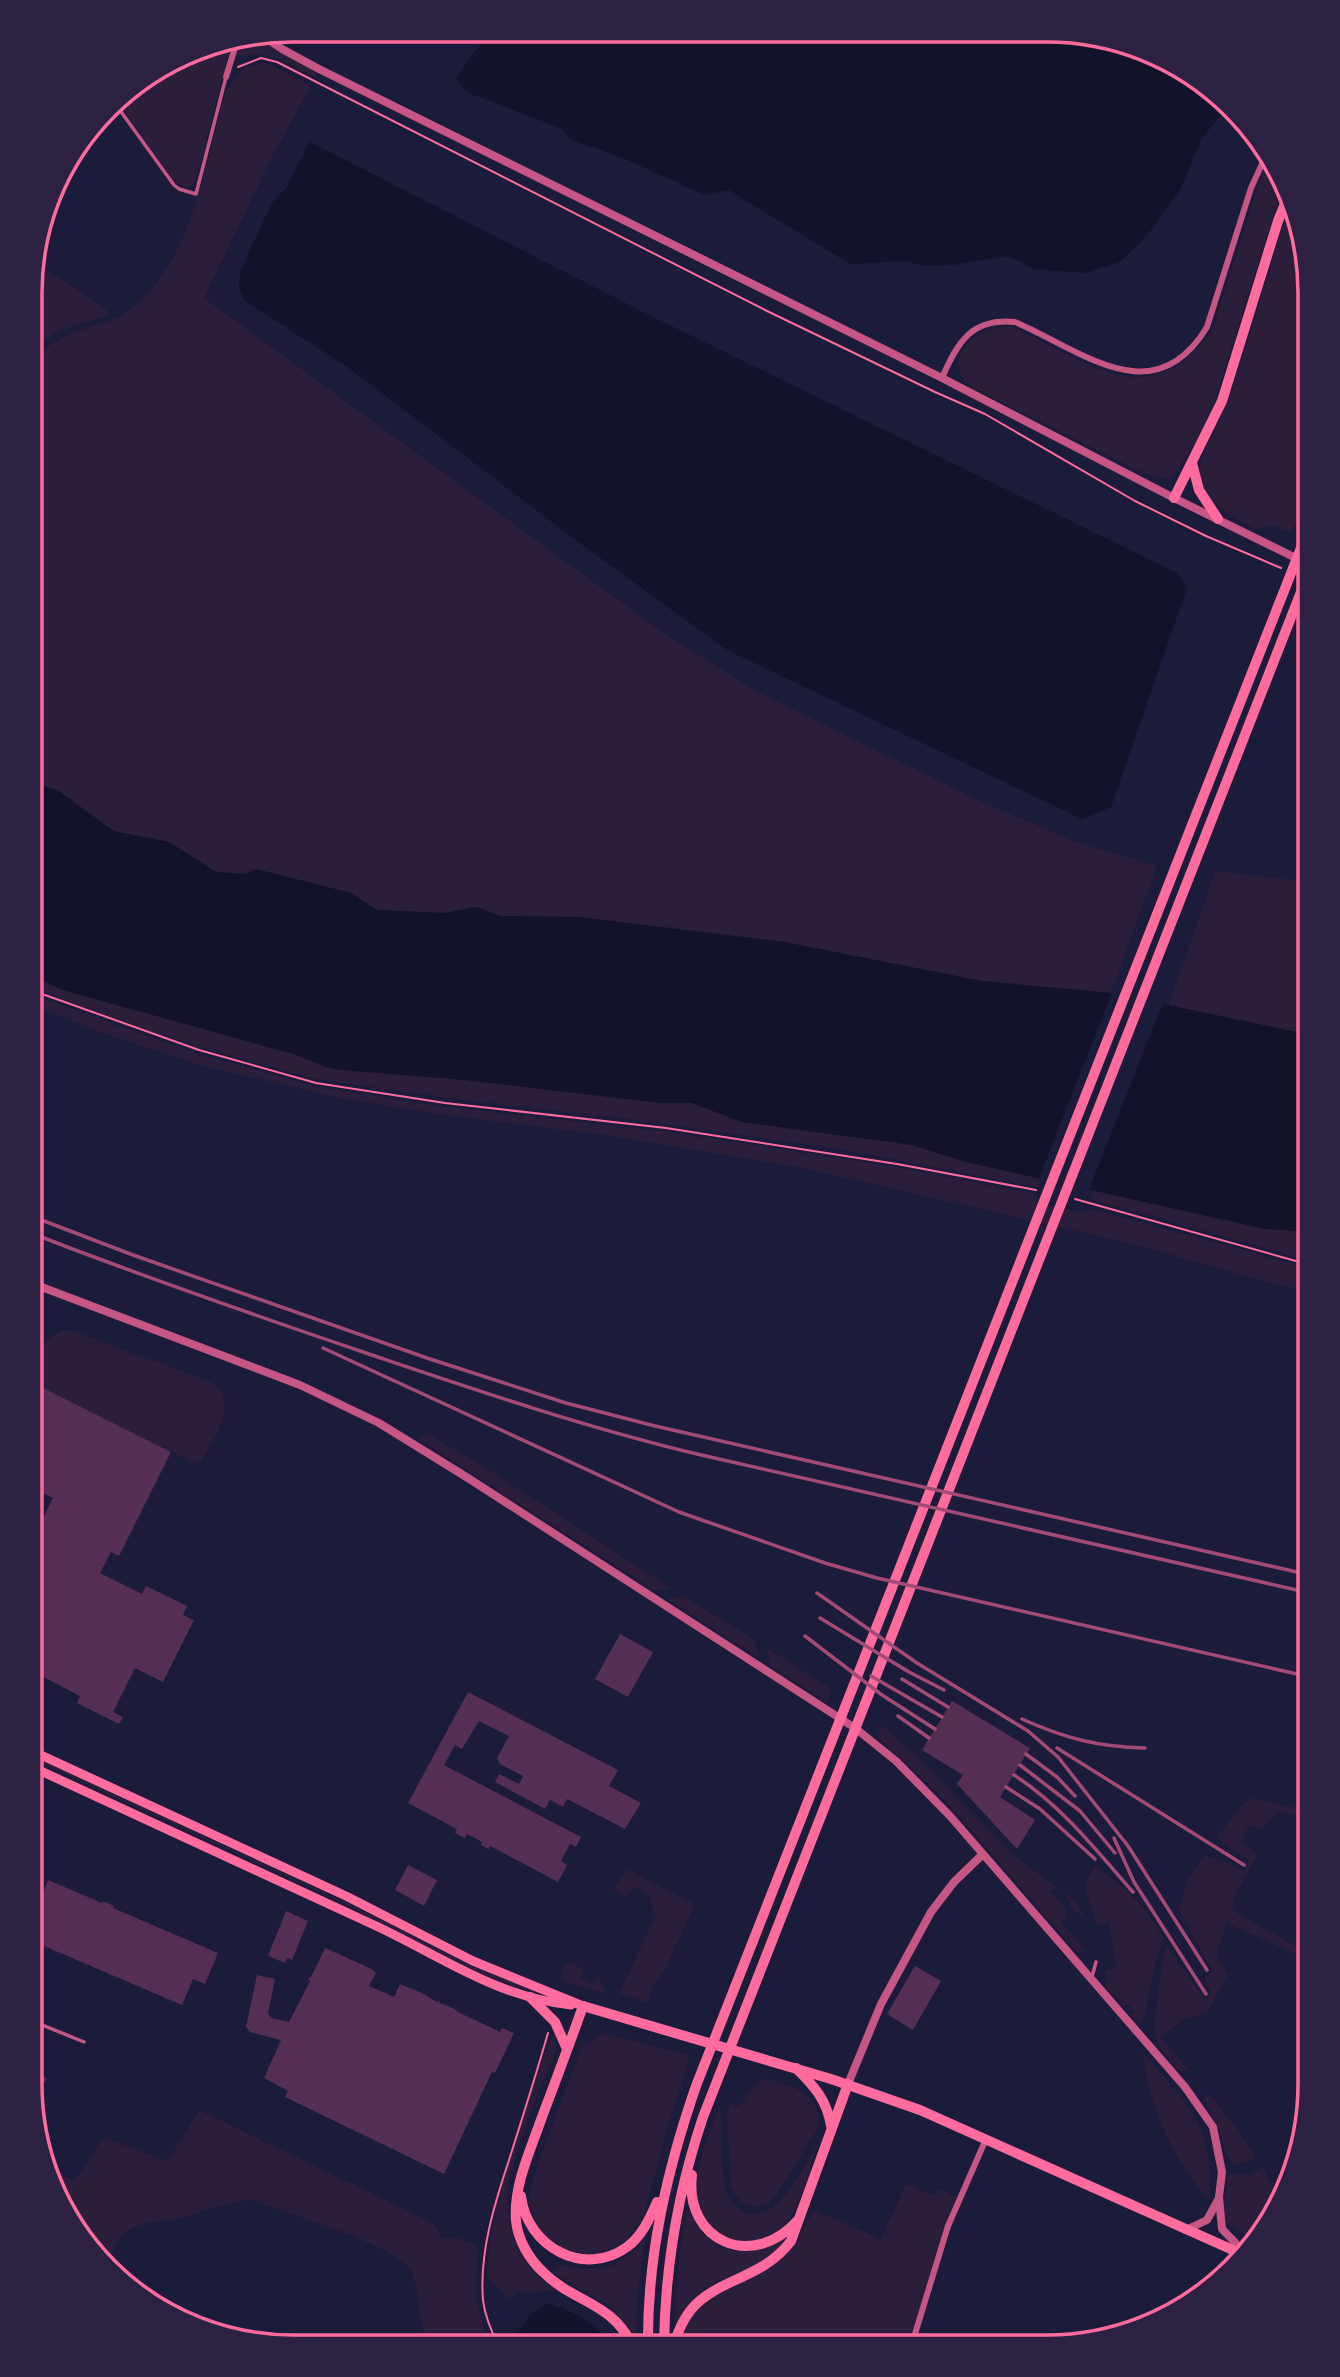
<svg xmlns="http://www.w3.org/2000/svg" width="1340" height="2377" font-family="'Titillium Web',sans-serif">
<rect width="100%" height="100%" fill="#1b1b3a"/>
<path fill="#2a1e3b" d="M256,37l61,36 -2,5c-23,-12 -46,-30 -73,-21l-5,-2 4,-15z
M232,42l-36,137 -5,7 -6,2 -12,-9 -57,-79 3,-5 74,-45z
M261,63l13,3 37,20 -38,69 -69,143 454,331 94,60 228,112 96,41 81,24 -46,127 -129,-12 -198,-39 -205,-25 -79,-1 -25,-9 -31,6 -67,-3 -26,-17 -95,-24 -11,5 -29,-2 -47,-30 -55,-10 -54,-40 -29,-12 1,-417c22,-29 54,-34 87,-46 62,-39 78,-116 95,-182 5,-17 8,-42 20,-56 7,-10 16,-13 27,-16z
M1271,157l13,27 -70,218 -17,38 -24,36 -12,3 -22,-8 -166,-83c-5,-5 -13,-11 -14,-18 -5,-19 16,-36 32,-41 7,-3 15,-2 23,-2 75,36 137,91 199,1l50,-157z
M1293,202l17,91v195l-9,27 -10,17 -17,-6 -20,3c-22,-14 -51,-26 -54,-54 -1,-17 13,-40 20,-55 17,-43 31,-88 44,-132 9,-29 16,-58 29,-86z
M32,261l70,45 8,8c-31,13 -56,10 -78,40z
M1215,871l95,11v153l-141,-30z
M31,975l32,15 234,65 35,14 133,11 195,23h32l50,19 170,23 54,17 76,16 -4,9 -209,-40 -201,-28 -182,-21 -131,-19 -115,-32 -84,-27 -85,-33z
M31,994l167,60 117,32 116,19 239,27 227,35 134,26 5,2v8l46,10 8,-4 220,59v23l-32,-6 -146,-41 -324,-75 -197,-33 -174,-22 -103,-17 -137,-33 -83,-27 -83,-32z
M1093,1190l172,39 45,3v29l-220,-62z
M62,1331h12l140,52c26,24 -2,57 -15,82l-162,-79 -6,12c0,-25 4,-57 31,-67z
M426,1433l54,31 189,123 -1,2 -14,1 -234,-150z
M684,1596l70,44 7,19 -92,-59v-2z
M766,1647l65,42 -4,13 -56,-36z
M882,1725l35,32 101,102 57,41 13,24 -10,-12h-4l-5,-13 -12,-12 -7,5 14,14 4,10 -7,6 26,30h-10l-135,-155 -65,-60z
M30,1755l347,162 96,50 63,23 -1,4 -63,-24 -129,-67 -313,-145z
M1252,1798l58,13v8l-31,-8 -18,18 -12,-4 -8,17 17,12 -21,38 -5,18 78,44v7l-83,-38 -11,33 12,18 -20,38 -25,8 -22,17 30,36 -6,-3 -6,1 -20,-24 -5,-19 9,-72 4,-11 37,54 7,-7 -7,-14 9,-7 -34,-60 8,-31 18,-25 39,15 5,-10 -33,-22 28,-35z
M1095,1865c27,21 53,42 68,73l-10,34 -8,45 -5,8 -9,-10 3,-3 -6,-8 -4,3 -18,-20v-17l10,-2 -7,-45 -12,1 -13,-37z
M627,1869l68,35 -30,66 -12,16 -6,17 -28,-10 37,-78 -6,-13 1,-7 -17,-8 -7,10 -14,-8z
M570,1962l15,8 -4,8 12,6 5,-8 9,18 -43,-12 -3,-7 5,-11z
M602,2032l88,24 -21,66 -26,97 -19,23 -16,9 -20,3 -24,-5 -12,-7 -15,-17 -8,-21v-11l10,-33 41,-109 4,-9 4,2z
M552,2037h4v13c-16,41 -44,101 -48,142 -5,40 17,80 51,100 -15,-3 -27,2 -41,-1l-8,8 -22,-21c-2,-9 0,-18 1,-27 8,-69 36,-137 57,-202z
M1142,2051c45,54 73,74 67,150 -37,-42 -59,-94 -67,-150z
M763,2078c28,8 59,13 55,50l-41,66 -10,10 -11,3 -15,-5 -10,-15 -4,-72 3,-11 8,2c7,-4 6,-7 10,-13 3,-5 11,-10 15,-15z
M1207,2092l30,36 19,29 -11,6 -11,2c-10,-10 -9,-19 -14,-32 -4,-12 -10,-22 -16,-33z
M719,2108h2c1,25 0,52 4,77 1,10 8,21 17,26 36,17 63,-47 77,-71 -8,24 -16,61 -30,80 -27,34 -82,25 -92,-19 -5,-25 12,-69 22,-93z
M199,2110l212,102 23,12 8,15 14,-2 22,9 -2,51 13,49 -58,-1c-2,-4 -6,-9 -7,-14 -8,-20 -3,-44 -15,-63 -16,-23 -126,-56 -157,-68 -24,1 -42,10 -65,16 -20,7 -46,3 -64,18 -9,8 -14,24 -15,35l-34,-39 -30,-61 -1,-8 30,19 7,-6 23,-37 65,24z
M1263,2167l17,36 -22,38 -33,-18 -3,-11 6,-34 3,-3h18z
M906,2184l25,11 4,-1 3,-5 18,8 -49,150 -230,-1 6,-16 18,-26 77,-43 19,-20 17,-31 67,29z
M687,2208c5,6 8,16 14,23 25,28 52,22 82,7l2,2c-9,10 -17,18 -29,25 -18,10 -38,13 -54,26 -12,9 -18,23 -28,33l4,-56z
M645,2236l-7,51 -2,49 -26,-30 -56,-33 6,-9c36,11 64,5 85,-28z"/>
<path fill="#12122b" d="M494,31l604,4 65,22 57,38 9,10 -27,33 -22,52 -34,47 -26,25 -34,11 -52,-4 -27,-13 -54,9 -27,1 -22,-5 -54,3 -121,-74 -25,5 -81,-37 -53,-19 -7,-10 -97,-37 -10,-13 15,-23z
M310,142l339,173 528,258 10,15 -76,219 -29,12 -355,-169 -154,-112 -224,-170 -104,-67 -6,-12 1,-14 7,-19 25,-53 15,-16z
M31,780l29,12 54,39 55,11 47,30 29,2 11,-5 95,24 26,17 67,3 32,-6 24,9 79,1 205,25 198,39 129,12 199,42v197l-45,-3 -299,-67 -54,-17 -170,-23 -50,-19h-32l-195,-23 -133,-11 -35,-14 -234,-65 -32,-15z
M548,2304c23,4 50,22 64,42h-97c1,-16 17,-38 33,-42z"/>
<path fill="#1b1b3a" d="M1113,990l51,11 -76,191 -50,-11z"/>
<path fill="#542f53" d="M37,1385l134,67 -52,104 -8,-4 -11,21 42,21 4,-8 41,20 -4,9 11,5 -31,62 -28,-14 -22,44 10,5 -4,7 -42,-21 3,-7 -50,-26v-126l23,-46 -23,-11 1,-89z
M620,1634l33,18 -25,45 -33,-18z
M468,1692l150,78 -9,16 32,17 -16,26 -58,-30 -4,8 -13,-7 -5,9 -50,-27 4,-8 20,10 4,-8 -23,-12 -3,-6 12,-22 -30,-15 -17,28 -7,-4 -11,20 137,72 -5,10 -6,-3 -9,17 6,4 -9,17 -68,-36 -2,3 -7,-4 1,-3 -15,-8 -2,4 -10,-5 2,-4 -49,-26z
M952,1701l78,47 -30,49 35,23 -18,29 -60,-65 6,-9 -41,-25z
M408,1865l29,15 -13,26 -29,-16z
M48,1880l54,23 1,-2 11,5 -1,2 105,45 -13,31 -12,-5 -11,26 -152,-65v-12z
M286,1911l22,10 -16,39 -5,-2 -2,5 -17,-7z
M325,1948l47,21 4,4 -7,13 25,11 6,-13 22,9 15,9 2,-1 1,2 15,6 1,2 44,21 2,-4 12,5 -19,40 -3,-1 -48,102 -159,-77 3,-6 -24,-13 17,-38 -31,-8 -4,-5 11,-52 18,4 -7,34 3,5 18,4 21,-41 -2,-3 3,-1z
M915,1966l26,15 -28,49 -26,-16z
M30,2069l17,9 -14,27 -3,-21z"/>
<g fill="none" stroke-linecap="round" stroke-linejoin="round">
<path stroke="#ff6b9d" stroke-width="2" d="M238,67l23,-9 16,4 488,248 170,82 50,22 150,87 71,35 75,32
M31,990l168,60 117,33 129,20 221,25 231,36 139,26
M1075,1199l235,66
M499,2346c-8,-15 -14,-29 -16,-46 -4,-48 12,-98 27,-143 13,-41 26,-82 38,-124"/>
<path stroke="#c65784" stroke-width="3.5" d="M114,102l60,83 5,4 17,5 30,-117
M1092,1977l4,-15
M30,2020l54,22"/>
<path stroke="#c65784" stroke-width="6" d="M226,77l11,-36
M942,378c16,-37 30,-60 73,-56 66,28 139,93 192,5l44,-139 17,-37
M911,2347l37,-121 38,-87"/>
<path stroke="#c65784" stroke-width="8" d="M263,36l19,13 37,20 623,309 232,120 136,67
M31,1283l269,102 79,38 89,55 387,250 41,33 54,55 235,271 28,40 9,45 -3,25 3,32 24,25
M848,2084l33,-80 50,-92 23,-30 29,-28
M1186,2230l21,-10 11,-20"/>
<path stroke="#ff6b9d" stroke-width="9" d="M30,1750l316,146 127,65 110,45
M30,1766c115,54 230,106 344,159 67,31 122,72 197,80"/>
<path stroke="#ff6b9d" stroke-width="10" d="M583,2006l248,73 89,31 324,145"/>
<path stroke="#ff6b9d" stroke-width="10" d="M1192,463l7,27 19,29
M1174,498l48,-97 56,-180 11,-27
M530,1997l25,25 12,27
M583,2006c-13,37 -27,74 -41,111 -11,32 -29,69 -26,104 2,19 13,38 27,51 31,31 68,29 90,74
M796,2068c18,18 31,32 35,58
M692,2175c-8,67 61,96 106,45
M521,2196c6,51 63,82 106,51 15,-11 23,-29 30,-45
M648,2346c-1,-90 19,-176 48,-260l614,-1561
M664,2346c1,-78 14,-155 39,-229l607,-1548
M674,2346c18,-73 79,-55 117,-105l57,-157"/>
<path stroke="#a44b75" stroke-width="3.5" d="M31,1216l102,39 294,103 139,45 89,23 655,149
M31,1233c110,43 223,82 335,120 110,37 218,74 331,101l613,139
M323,1348l356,164 146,51 52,15 433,99
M817,1593l100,70 111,68 30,26 70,89 79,124
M820,1618l89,54 35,18
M805,1636l77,59 53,34
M871,1676l71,41
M902,1679l46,28
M898,1716l31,22
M1022,1719c42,19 76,28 123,29
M1057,1748l187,117
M1026,1754l31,23 18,19
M1020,1765l60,46 35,42
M1014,1775c48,31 82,75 119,117
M1006,1787l34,22 55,50
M1114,1838l20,44 72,112"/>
</g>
<path d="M0 0H1340V2377H0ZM293 42H1047A251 251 0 0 1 1298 293V2084A251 251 0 0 1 1047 2335H293A251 251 0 0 1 42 2084V293A251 251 0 0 1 293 42Z" fill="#2d2142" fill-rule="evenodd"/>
<path fill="none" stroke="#ff6b9d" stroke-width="3.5" d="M293 42H1047A251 251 0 0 1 1298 293V2084A251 251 0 0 1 1047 2335H293A251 251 0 0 1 42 2084V293A251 251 0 0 1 293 42Z"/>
</svg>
